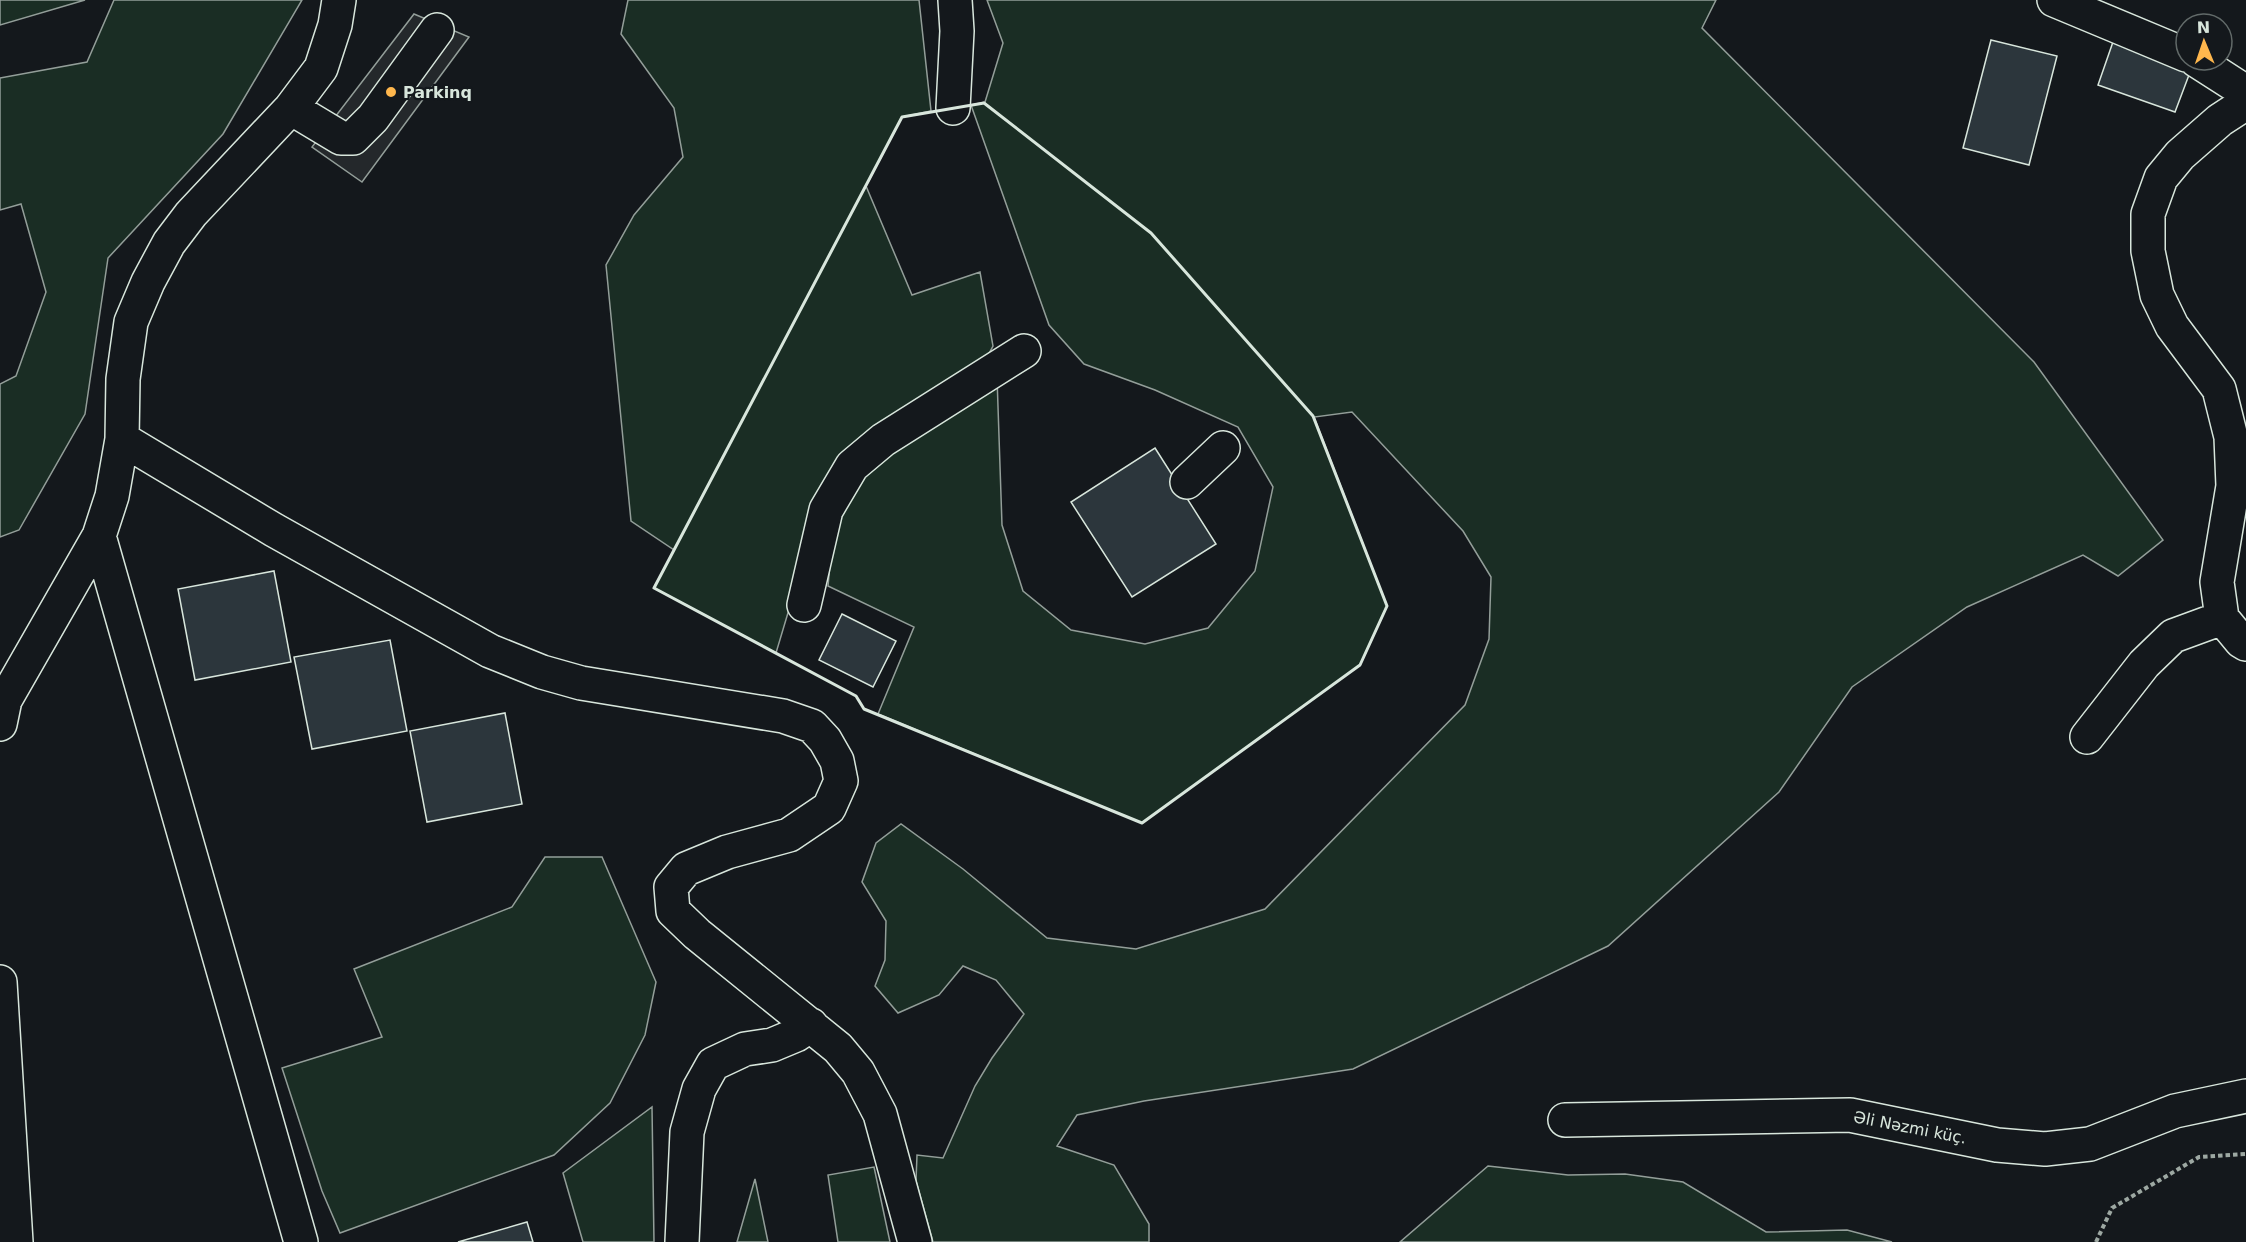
<svg xmlns="http://www.w3.org/2000/svg" width="2246" height="1242" font-family="'DejaVu Sans',sans-serif">
<rect width="100%" height="100%" fill="#14181c"/>
<path fill="#1a2d24" stroke="#939e99" stroke-width="1.5" d="M0,0h85l-85,25z
M114,0h188l-79,134 -115,124 -23,156 -66,116 -19,7v-153l16,-8 30,-84 -25,-88 -21,6v-132l87,-16z
M628,0h291l12,111 -29,6 -36,69 46,109 68,-23 13,74 -6,11 -138,97 -53,132 -20,67 -122,-65 20,-38 -43,-29 -25,-256 28,-50 49,-58 -9,-49 -53,-74z
M987,0h729l-14,28 332,334 129,178 -45,36 -35,-21 -116,52 -115,80 -73,105 -171,154 -255,123 -209,32 -67,14 -20,31 57,19 35,59v18h-216l-17,-61 1,-26 26,3 32,-72 17,-28 32,-44 -28,-34 -33,-14 -24,29 -41,18 -23,-27 10,-26 1,-39 -24,-39 14,-39 25,-19 62,45 84,69 89,11 129,-40 200,-204 24,-66 2,-62 -28,-46 -111,-119 -38,5 73,189 -27,59 -218,158 -264,-109 36,-87 -86,-41 6,-66 29,-45 134,-98 5,148 21,66 48,39 74,14 63,-16 47,-57 18,-84 -35,-60 -83,-37 -71,-26 -35,-39 -78,-220 14,-3 18,-59z
M545,857h57l54,125 -11,53 -35,68 -56,52 -214,78 -18,-42 -40,-123 100,-31 -28,-68 158,-62z
M652,1107l2,135h-71l-20,-69z
M1488,1166l80,9 57,-1 58,8 83,50 81,-2 45,12h-492z
M874,1167l16,75h-52l-10,-67z
M755,1179l13,63h-31z"/>
<path fill="#24282b" stroke="#939e99" stroke-width="1.5" d="M414,14l55,23 -107,145 -50,-35z"/>
<path fill="#2c363c" stroke="#d8e6dc" stroke-width="1.5" d="M2114,39l78,28 -17,45 -77,-27z
M1991,40l66,16 -28,109 -66,-17z
M1155,448l61,96 -84,53 -61,-95z
M274,571l17,91 -96,18 -17,-91z
M842,614l54,27 -23,46 -54,-27z
M390,640l17,91 -95,18 -18,-92z
M505,713l17,91 -95,18 -17,-91z
M527,1222l6,20h-75z"/>
<g fill="none" stroke-linecap="round" stroke-linejoin="round">
<defs>
<path id="minor" d="M2054,0l132,55
M2196,60l50,32
M291,108l50,30h12l20,-20 64,-88
M953,108l4,-77 -2,-31
M122,439l152,91 216,121 52,21 39,11 202,33 29,10 13,14 12,21 4,20 -12,27 -40,27 -62,17 -41,17 -15,18 2,24 24,23 141,114 20,24 22,42 35,128
M1187,482l36,-34
M99,536l202,706
M804,605l22,-95 26,-44 31,-26 141,-89
M2222,618l-5,-36 16,-96 -2,-49 -12,-48 -47,-63 -15,-31 -9,-44v-37l13,-36 19,-23 40,-35 26,-17
M2222,618l19,23 5,3
M0,724l5,-24 94,-164 13,-40 10,-57 1,-60 8,-57 17,-40 21,-39 22,-29 100,-106 30,-40 14,-43 4,-25
M2087,737l57,-73 29,-28 49,-18
M0,982l16,260
M1565,1120l285,-5 147,30 48,4 45,-5 85,-33 71,-15
M682,1242l5,-110 12,-43 14,-25 32,-15 27,-4 24,-10 15,-10"/>
</defs>
<use href="#minor" stroke="#d8e6dc" stroke-width="36"/>
<path stroke="#9da8a2" stroke-width="4" stroke-dasharray="4.5 3" stroke-linecap="butt" d="M2096,1242l16,-34 87,-51 47,-3"/>
<use href="#minor" stroke="#14181c" stroke-width="33"/>
<path stroke="#d8e6dc" stroke-width="3" d="M984,103l167,130 162,183 74,190 -27,59 -218,158 -278,-114 -8,-13 -202,-108 248,-471z"/>
</g>
<circle fill="#ffb74d" stroke="#14181c" stroke-width="2" cx="391" cy="92" r="6"/>
<g text-anchor="middle" stroke-width="4.5" stroke-linejoin="round" paint-order="stroke">
<g font-size="16" font-weight="bold" fill="#d8e6dc" stroke="#14181c" text-anchor="start">
<text x="403" y="98">Parkinq</text>
</g>
<g font-size="16" fill="#d8e6dc" stroke="#14181c">
<text transform="translate(1910 1127) rotate(11)" y="6">Əli Nəzmi küç.</text>
</g>
</g>
<g transform="translate(2204 42) rotate(358)"><circle r="28" fill="#14181c" stroke="#626a69" stroke-width="1.5"/>
<path d="M0-4.5L10 22L0 15L-10 22Z" fill="#ffb74d"/>
<text y="-9" font-size="16" font-weight="bold" text-anchor="middle" fill="#d8e6dc">N</text>
</g>
</svg>
